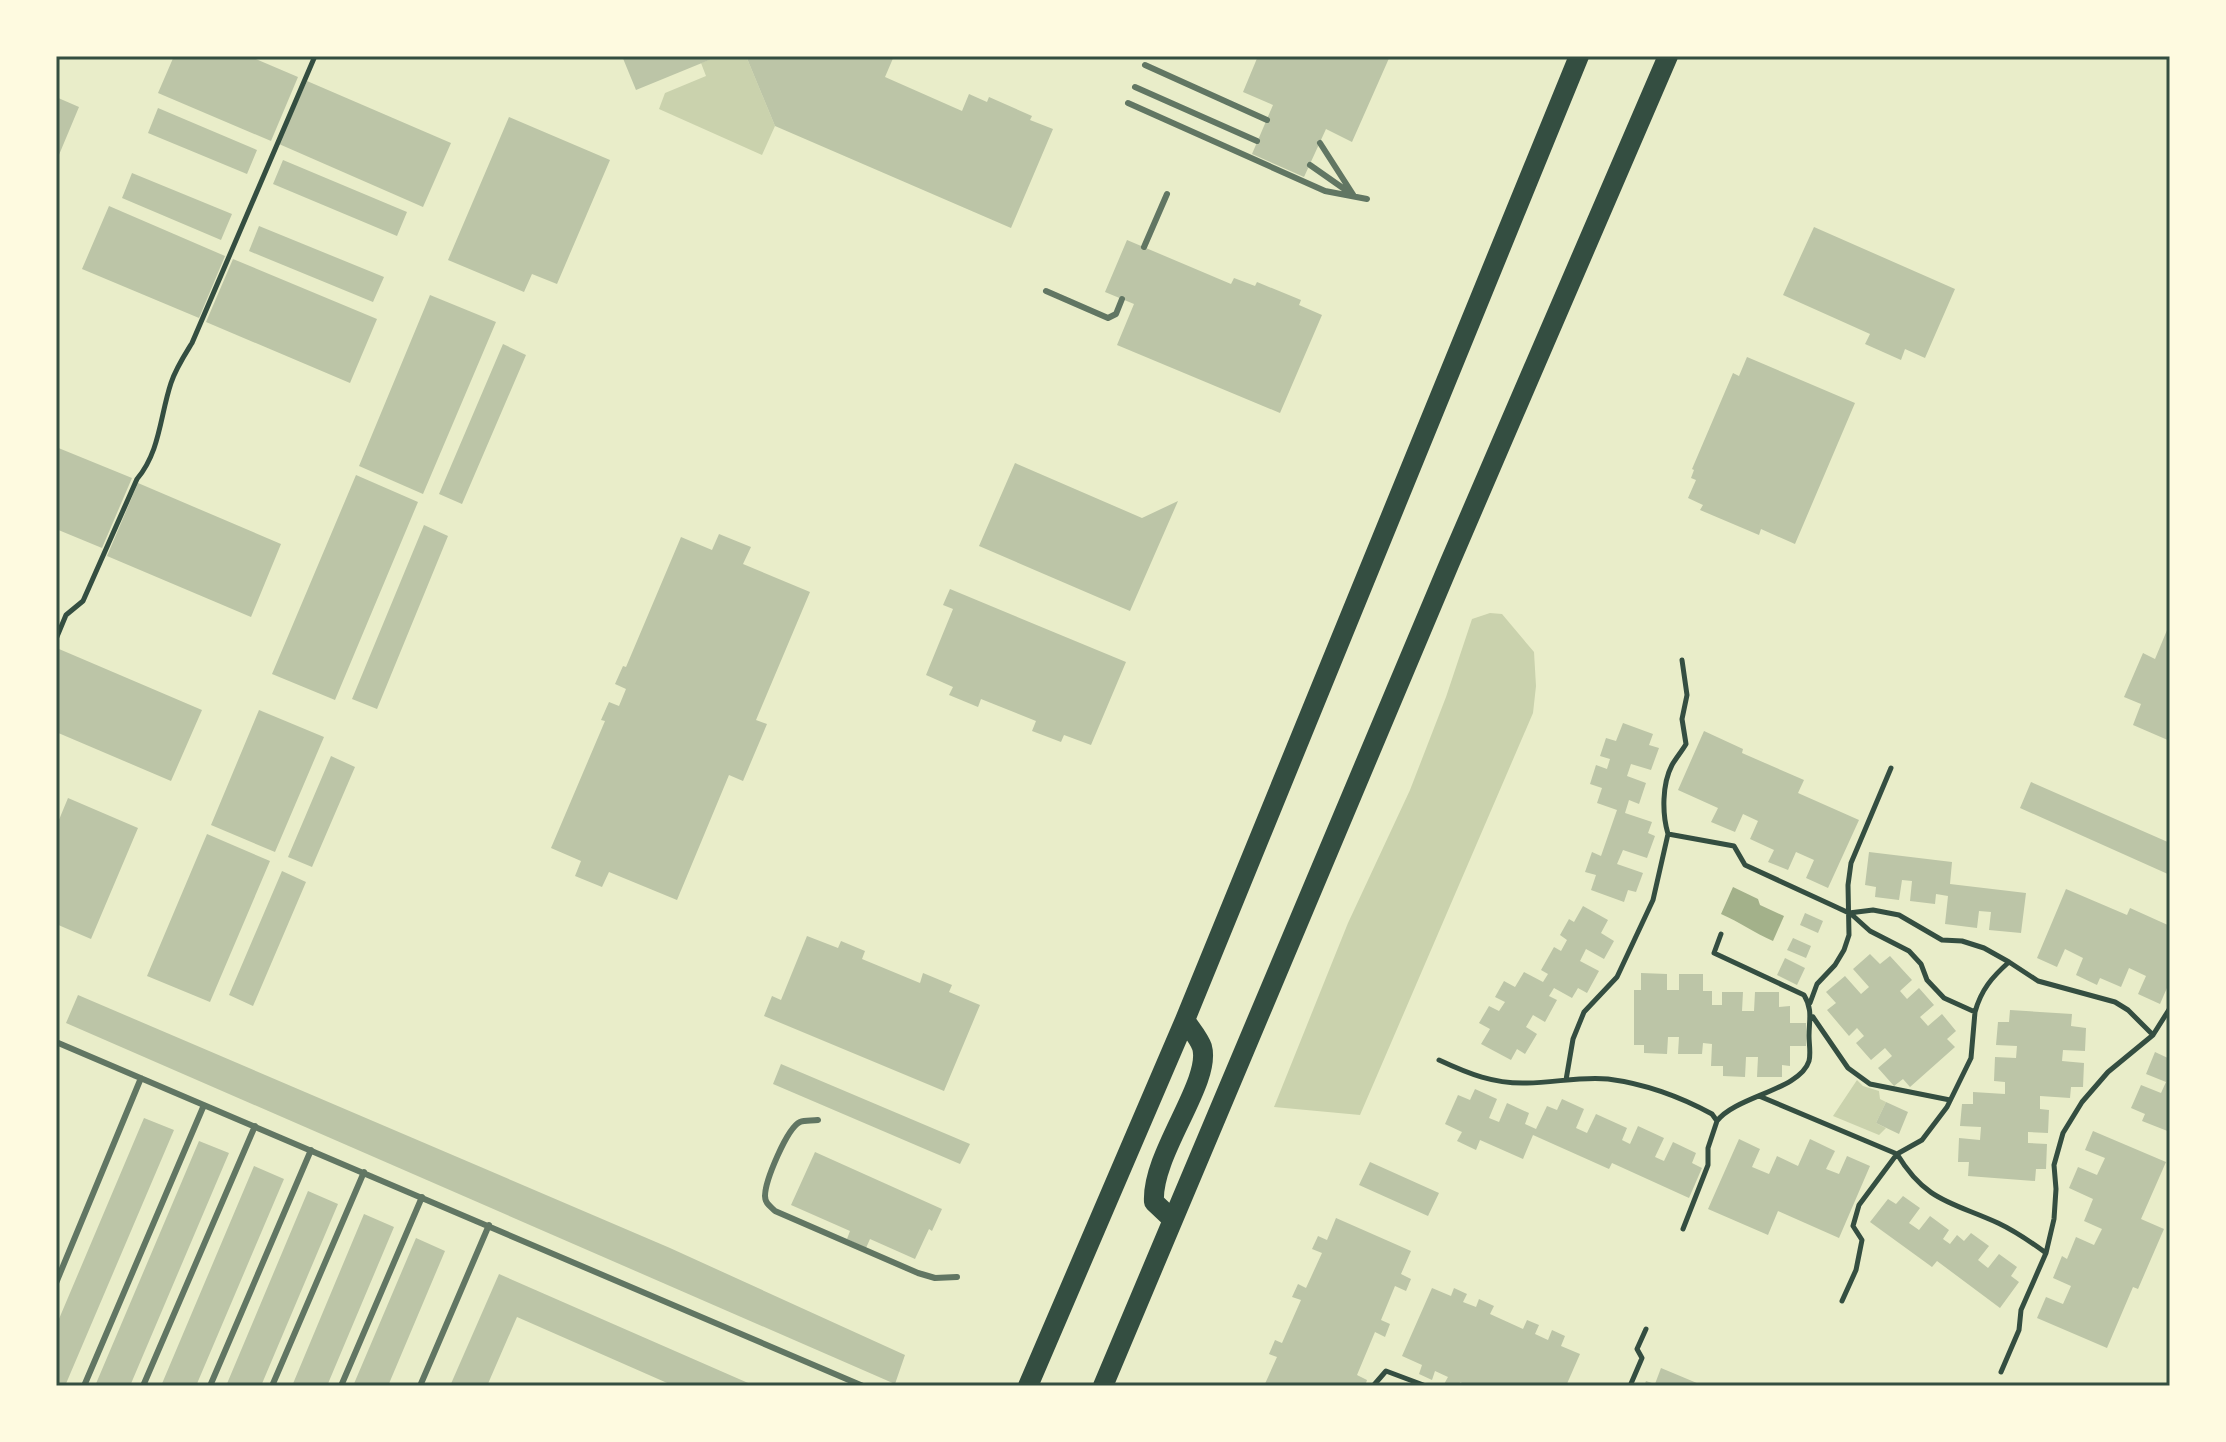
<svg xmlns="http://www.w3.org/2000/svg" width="2226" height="1442" font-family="'IBM Plex Sans',sans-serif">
<rect width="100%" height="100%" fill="#e9edc9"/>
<path fill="#cad2ad" d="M719,56h27l29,70 -13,29 -103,-46 6,-16 41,-17 -5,-13z
M1490,613l12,1 32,38 2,34 -3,27 -173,402 -86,-8 74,-184 62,-133 36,-93 26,-78z
M1857,1080l6,6 16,5 1,8 6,3 -10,21 10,5 -7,7 -46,-19z"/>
<path fill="#a3b18a" d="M1733,887l25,12 2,6 24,11 -11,25c-19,-8 -33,-19 -52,-27z"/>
<path fill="#bcc5a7" d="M174,56h75l49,21 -27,64 -113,-48z
M622,56h97l-83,34z
M746,56h148l-9,21 77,34 7,-17 18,8 2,-5 43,19 -2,4 23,9 -42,99 -236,-102z
M1258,56h132l-38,86 -26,-13 -22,48 -52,-23 21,-49 -30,-13z
M307,81l144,62 -28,64 -144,-63z
M56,97l23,10 -23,55z
M158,108l99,42 -10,24 -99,-41z
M509,117l101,43 -53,124 -25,-10 -8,18 -76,-32z
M283,160l124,52 -10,24 -124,-52z
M132,173l100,41 -11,26 -99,-42z
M109,206l116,50 -26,62 -117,-49z
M259,226l125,51 -11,25 -124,-51z
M1814,227l141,62 -30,69 -20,-9 -4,11 -36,-16 5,-10 -87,-39z
M1127,240l104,44 3,-6 21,8 2,-4 44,18 -2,5 23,10 -42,98 -163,-68 17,-41 -29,-12z
M233,259l144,60 -27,64 -144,-61z
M430,295l66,27 -73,172 -64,-28z
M503,344l23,11 -64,149 -23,-10z
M1747,357l108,46 -60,141 -34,-15 -2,6 -59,-25 3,-5 -15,-7 8,-18 -5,-2 3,-8 -2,-1 41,-96 6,3z
M56,447l76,31 -30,70 -46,-19z
M1015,463l127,55 36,-17 -48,110 -151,-65z
M356,475l62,27 -83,198 -63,-26z
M138,483l143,61 -30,73 -144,-61z
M424,525l24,11 -71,173 -25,-10z
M719,534l32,13 -8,17 67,28 -54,128 11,4 -24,57 -14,-6 -52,125 -68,-28 -7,15 -27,-11 6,-15 -30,-13 54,-127 -4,-1 8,-18 10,4 7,-17 -11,-5 8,-18 3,1 55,-130 31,13z
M950,589l176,73 -35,83 -27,-10 -3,7 -29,-11 4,-10 -55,-22 -3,8 -29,-12 4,-8 -27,-12 27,-66 -10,-4z
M2170,623v118l-37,-16 8,-21 -17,-7 19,-44 12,6z
M59,649l143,61 -31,71 -115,-49v-77z
M259,710l65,27 -49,115 -64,-27z
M1623,723l30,11 -4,11 10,3 -8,22 -20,-6 -4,12 19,7 -7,21 -10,-4 -4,13 27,9 -4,11 7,3 -8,22 -24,-8 -6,14 26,9 -7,19 -8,-2 -4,12 -33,-12 5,-15 -11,-3 7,-20 9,4 16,-46 -20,-7 5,-15 -12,-4 6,-19 11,4 3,-10 -10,-3 6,-18 10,3z
M1704,731l39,18 -1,4 62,27 -6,13 61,27 -31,68 -22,-10 8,-18 -18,-8 -8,18 -20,-8 6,-12 -24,-11 8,-18 -15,-7 -8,18 -24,-10 7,-14 -40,-18z
M331,756l24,11 -43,100 -24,-10z
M2031,782l139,61v32l-150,-67z
M68,798l70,30 -47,111 -35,-15v-97z
M207,834l63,27 -60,141 -63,-26z
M1869,852l83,10 -2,22 76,9 -5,40 -32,-3 2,-18 -12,-1 -2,17 -32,-4 3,-28 -12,-2 -1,10 -25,-3 2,-20 -10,-1 -3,20 -24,-3 1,-10 -11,-2z
M282,871l24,11 -53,124 -24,-11z
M2066,889l61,26 3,-7 40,18v55l-10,23 -22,-10 8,-18 -17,-8 -8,19 -21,-9 -3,7 -21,-10 7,-17 -18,-9 -8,18 -20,-9z
M1583,906l25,14 -7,13 13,8 -10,18 -18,-10 -6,12 19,10 -12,22 -9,-5 -6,10 -18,-10 -5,8 8,4 -12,22 -12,-7 -7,12 11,7 -12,20 -8,-5 -6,11 -30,-16 9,-15 -11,-6 10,-17 10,5 6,-9 -10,-5 9,-16 11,6 9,-15 19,10 5,-8 -7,-4 13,-23 7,4 6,-11 -7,-5 9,-16 5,3z
M1805,913l18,8 -5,12 -18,-8z
M807,936l31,12 3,-7 24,10 -3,8 58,24 3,-10 29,12 -3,7 31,13 -36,86 -180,-75 8,-20 9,4z
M1793,938l18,8 -5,12 -19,-8z
M1870,954l10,10 10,-8 22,24 -12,11 7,8 12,-11 15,17 -14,12 8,9 14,-12 14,17 -9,8 8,8 -45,40 -7,-8 -9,7 -16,-18 14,-12 -7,-8 -14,12 -15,-17 8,-7 -7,-8 -8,8 -22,-26 9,-7 -10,-11 19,-16 16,18 8,-7 -16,-18z
M1785,958l20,10 -8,17 -20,-10z
M1641,973l26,1v16h12v-16h24v17h9v14h10v-13h21l-1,19h12l1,-19h24v15l11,-1v17h16v23h-16v20l-8,-1v12h-25l1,-20h-12l-1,20 -22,-1v-10h-12l1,-22 -9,-1 -1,11h-24l1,-17h-11l-1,17 -23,-1v-8h-10v-55h7z
M78,995l592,253 235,107 -10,29 -829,-361z
M2010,1010l62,4 -1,12 15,2 -1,23 -22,-1 -1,11 22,2 -1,24h-12l-1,11 -30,-2v13l9,1 -1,23 -20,-1v11l19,1 -1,25h-10l-1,12 -67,-5 1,-14h-11l1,-24 21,2 1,-13 -21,-1 2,-22h11v-12l32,2v-12l-11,-1 1,-24 21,1 1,-12 -21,-1 2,-23h11z
M2155,1052l15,7v73l-28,-11 3,-7 -14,-6 10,-23 20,8 5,-11 -20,-8z
M781,1064l189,80 -10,20 -187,-80z
M1475,1089l22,10 -8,19 10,4 8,-19 22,10 -4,11 11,5 11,-23 10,4 5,-11 22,10 -8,19 11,5 9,-19 31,14 -5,12 8,4 8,-18 26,12 -9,19 9,4 9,-19 23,11 -4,10 10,5 -13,30 -77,-35 -3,6 -76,-34 -10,24 -43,-19 -4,10 -19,-9 5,-9 -17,-8 13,-29 12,5z
M1886,1102l22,10 -9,22 -23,-11z
M144,1118l30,12 -109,256h-9v-60z
M2093,1131l73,31 -25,57 23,10 -26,60 -5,-2 -26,61 -70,-30 9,-21 17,7 8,-18 -18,-8 9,-22 5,3 9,-22 18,8 8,-16 -18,-8 9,-22 -24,-11 9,-21 19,8 8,-17 -20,-8z
M1739,1139l21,10 -8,18 17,7 8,-18 21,10 12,-27 25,12 -9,18 13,5 8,-18 23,10 -31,72 -61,-27 -10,24 -60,-26z
M199,1141l30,12 -99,233h-35z
M815,1152l127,57 -10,22 -3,-2 -14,30 -45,-20 -4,9 -19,-9 3,-8 -59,-26z
M1370,1162l69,31 -11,23 -69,-31z
M254,1166l30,13 -88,207h-35z
M308,1191l30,13 -77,182h-35z
M1903,1196l17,12 -11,15 10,7 11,-14 19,14 -6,9 7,5 7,-9 7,6 7,-8 18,13 -11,14 10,8 11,-14 18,13 -6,9 8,6 -19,26 -63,-47 -5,6 -62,-45 18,-23 8,5z
M364,1214l30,13 -67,159h-35z
M1336,1218l75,33 -10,23 10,5 -5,12 -11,-5 -14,34 9,4 -5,13 -10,-5 -18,43 10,5 -2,6h-101l13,-29 -8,-3 6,-14 7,3 19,-43 -9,-3 6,-13 8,4 16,-35 -10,-4 6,-13 9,4z
M416,1238l29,13 -57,135h-35z
M499,1274l256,112h-81l-157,-69 -30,69h-37z
M1432,1288l19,8 3,-8 13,6 -4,8 13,5 3,-8 15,7 -4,8 33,15 4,-9 12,5 -4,9 13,6 4,-10 13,6 -4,10 19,8 -14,32h-97l-9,-4 -1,4h-16l5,-9 -13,-6 -3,9 -13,-6 3,-9 -20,-9z
M1661,1368l43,18h-60l2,-5 9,3z"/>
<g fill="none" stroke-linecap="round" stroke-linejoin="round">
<path stroke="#344e41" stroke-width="5" d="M56,639l10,-24 17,-14 54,-122c23,-27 23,-63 34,-96 5,-15 13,-27 21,-40l123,-287
M1682,660l5,35 -5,24 4,25c-4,7 -10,14 -14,21 -10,19 -10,49 -4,69l66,12 11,19 89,41 15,7 24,-3 26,5 43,25 20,1 22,7 25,14
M1810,1003l7,-19 18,-19 9,-15 5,-15 -1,-50 3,-22 40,-95
M1975,1012c6,-22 17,-35 34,-50l29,19 77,21 13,8 25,25 17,-27
M1813,1017l35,51 22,16 80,16
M1439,1060c30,14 55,24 88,23 27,0 54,-7 81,-4 38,5 71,17 104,35l5,7 -9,27v17l-25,64
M1566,1080l7,-41 11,-27 33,-35 36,-77 15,-66
M1759,1096l138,58 25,-14 25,-33 24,-49 4,-46 -31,-14 -17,-18 -6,-16 -12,-13 -39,-20 -20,-18
M1717,1121c19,-25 83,-31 92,-60 2,-8 0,-17 0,-25 0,-16 4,-26 -5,-41l-90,-42 7,-19
M1842,1301l14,-31 6,-30 -9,-14 6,-21 38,-51c29,48 55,48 101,69 17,8 33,19 48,30
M2001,1372l18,-42 2,-20 25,-57 8,-34 2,-30 -2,-24 9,-32 19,-31 26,-30 45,-37
M1373,1386l13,-15 40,15
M1630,1386l12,-28 -5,-9 9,-20"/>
<path stroke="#617663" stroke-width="6" d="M1145,65l122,55
M1135,87l122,54
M1128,103l197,88 42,8
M1320,143l34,53
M1310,165l40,28
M1144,247l23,-53
M1046,291l62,27 8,-4 6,-15
M56,1042l807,344
M818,1120c-6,1 -13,0 -18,2 -13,6 -35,59 -35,74 0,7 5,10 10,15l143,62 17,5 22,-1
M56,1283l85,-205
M84,1386l120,-281
M143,1386l112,-260
M210,1386l101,-236
M272,1386l92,-214
M341,1386l81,-189
M420,1386l69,-161"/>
<path stroke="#344e41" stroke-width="20" d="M1172,1219l-18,-17c-3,-48 58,-120 48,-155 -3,-9 -12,-19 -17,-27
M1028,1386l157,-366 394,-964
M1103,1386l347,-824 218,-506"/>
</g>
<rect width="2226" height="1442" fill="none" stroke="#fefae0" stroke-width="116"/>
<rect x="58" y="58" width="2110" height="1326" fill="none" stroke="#344e41" stroke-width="3"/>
</svg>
